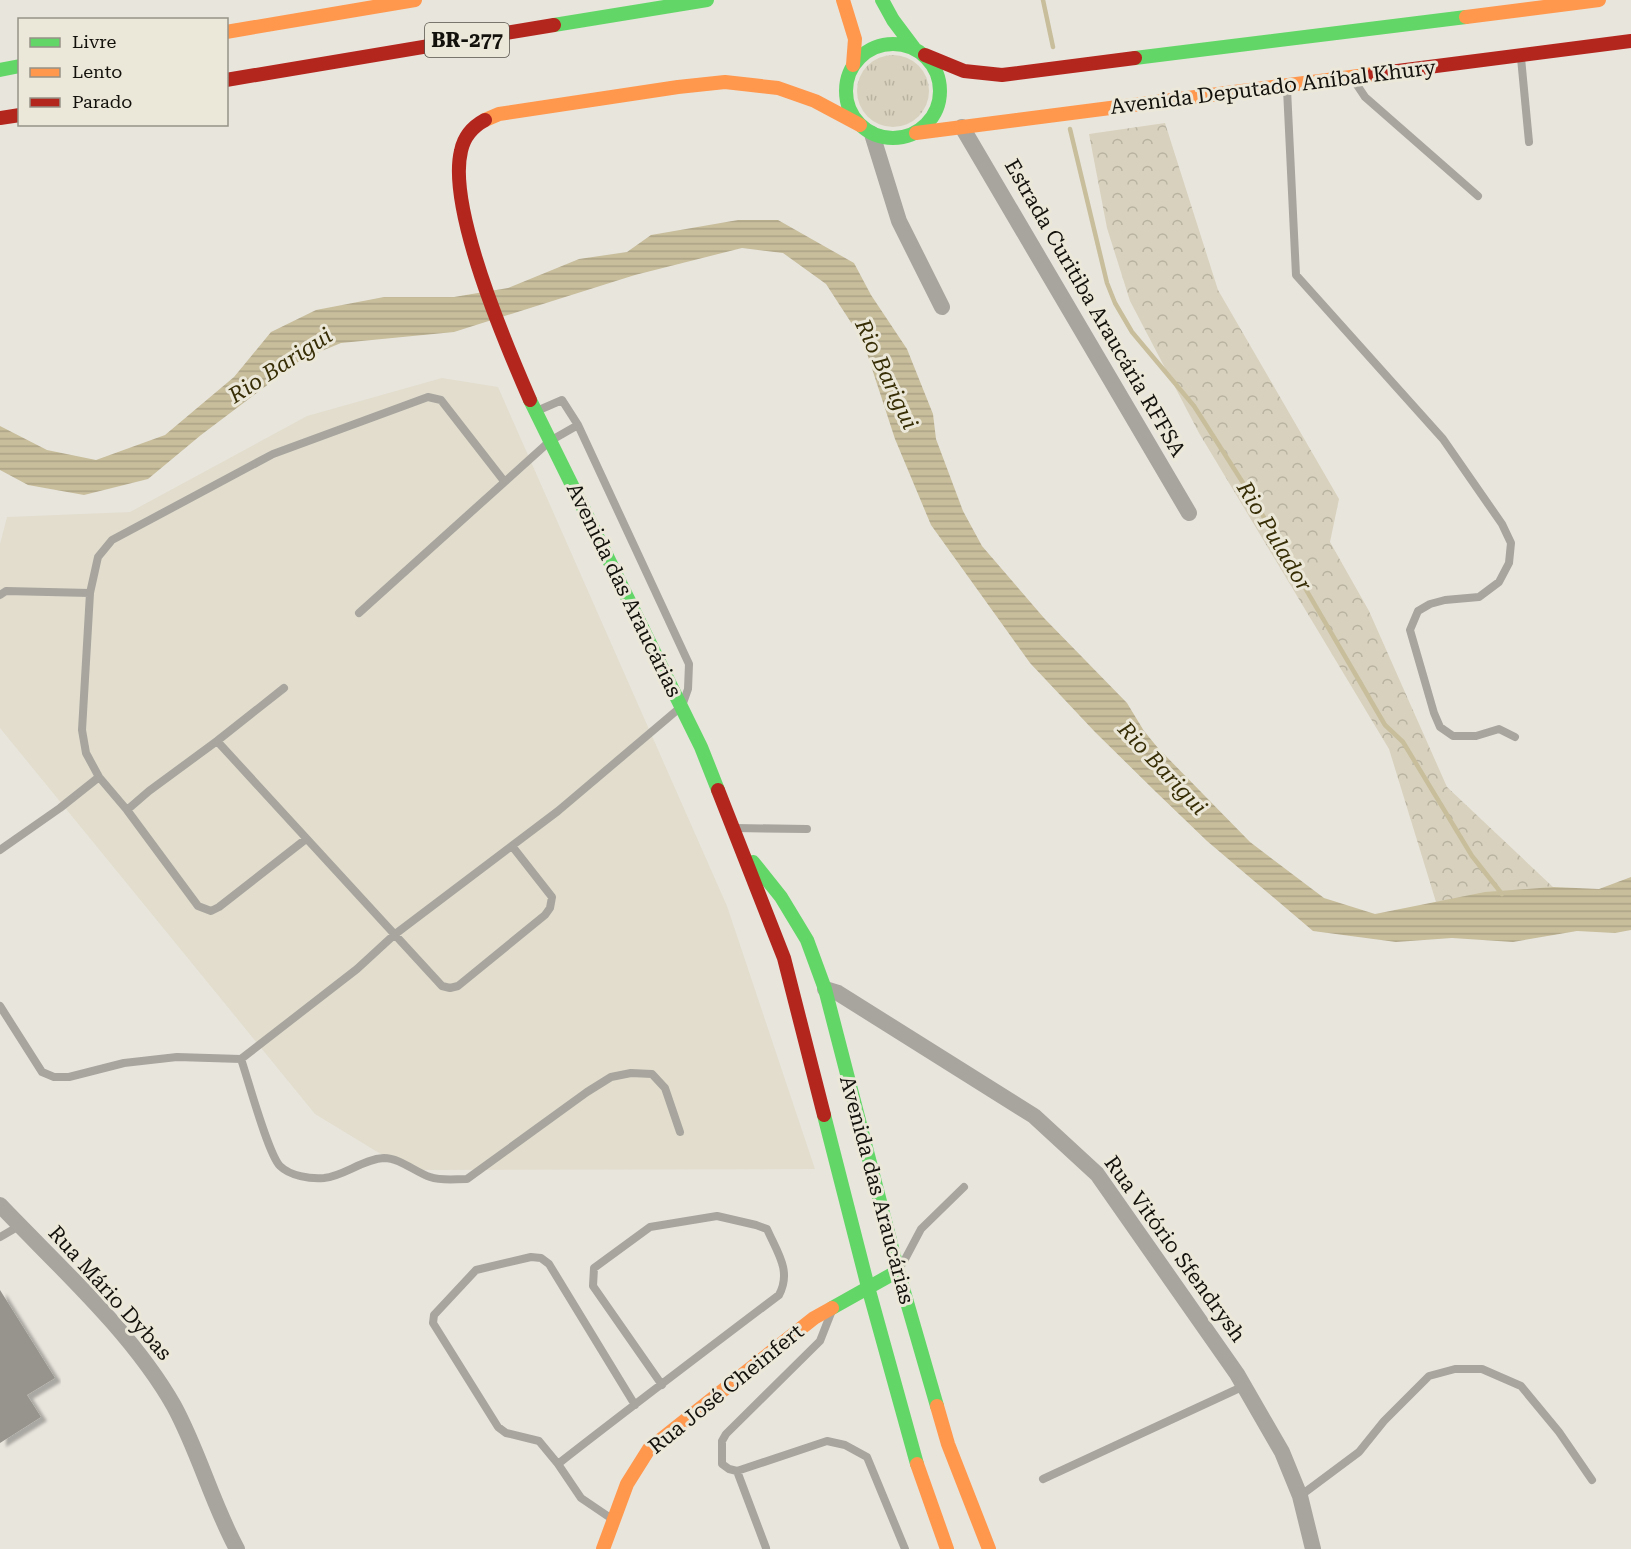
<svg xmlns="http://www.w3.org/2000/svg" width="1631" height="1549" font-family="'Roboto Serif',serif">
<defs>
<pattern id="grass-tufts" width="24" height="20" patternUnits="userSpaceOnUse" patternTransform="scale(1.5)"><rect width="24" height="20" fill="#d8d1bd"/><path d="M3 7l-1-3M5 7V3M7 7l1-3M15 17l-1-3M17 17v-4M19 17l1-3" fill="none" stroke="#b8b2a1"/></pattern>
<pattern id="forest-crowns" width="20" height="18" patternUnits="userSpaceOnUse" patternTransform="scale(1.5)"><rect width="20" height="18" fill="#d8d1bd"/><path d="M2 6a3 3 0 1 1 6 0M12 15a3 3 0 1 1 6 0" fill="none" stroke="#b8b2a1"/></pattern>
<pattern id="water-rules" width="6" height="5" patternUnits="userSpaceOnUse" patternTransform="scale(1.5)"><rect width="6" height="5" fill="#c8be9c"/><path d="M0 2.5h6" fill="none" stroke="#aba285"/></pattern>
<filter id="shadow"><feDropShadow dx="6" dy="4" stdDeviation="1.5" flood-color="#0004"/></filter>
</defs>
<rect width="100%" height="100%" fill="#e8e5dd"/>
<path fill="#e2ddcd" d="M442,378l56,9 229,519 88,263 -408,1 -92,-56 -315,-386v-184l7,-27 123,-5 177,-96z"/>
<path fill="url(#grass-tufts)" d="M857 91a36 36 0 1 1 72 0a36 36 0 1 1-72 0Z"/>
<path fill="url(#forest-crowns)" d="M1165,123l53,167 121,209 -9,43 39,69 78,176 106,100 -117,15 -47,-153 -190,-316 -69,-132 -23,-73 -18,-94z"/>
<path fill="url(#water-rules)" d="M738,220h40l76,43 17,32 36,54 26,65 3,25 27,72 19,35 62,72 83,85 17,28 14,17 92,94 74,56 51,16 110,-22 68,-5 46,2 32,-12v53l-16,3 -38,-2 -64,11 -61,-4 -56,4 -83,-11 -106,-90 -51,-49 -61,-60 -65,-69 -99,-138 -36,-86 -32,-98 -37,-57 -43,-31 -41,-5 -107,27 -181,57 -113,11 -39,16 -101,76 -53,44 -64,16 -56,-10 -28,-15v-44l47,24 49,10 69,-25 69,-58 37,-45 45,-22 68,-13h70l54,-9 71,-29 48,-7 24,-17z"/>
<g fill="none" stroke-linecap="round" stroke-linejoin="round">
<path stroke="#c8be9c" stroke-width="4.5" d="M1043,0l10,47
M1070,129l37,154 8,20 17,29 62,74 58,91 133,228 18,17 69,114 30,38"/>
</g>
<path fill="#96948d" filter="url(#shadow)" d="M0,1290l55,88 -28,17 14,22 -41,26z"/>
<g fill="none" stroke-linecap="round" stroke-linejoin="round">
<path stroke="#a7a59e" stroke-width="8" d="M1521,58l8,84
M1353,79l12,18 113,99
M1287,89l9,186 147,164 59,85 9,19 -2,20 -10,19 -20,15 -34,3 -15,4 -12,7 -8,19 24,83 6,14 13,9h23l23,-7 16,8
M0,595l6,-4 84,2
M359,613l191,-172 28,-16
M217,741l225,245 8,2 8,-2 87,-71 5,-7 2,-11 -40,-51
M127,810l22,-19 68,-50 67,-53
M735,828l72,1
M306,839l-87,68 -8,4 -13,-5 -71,-96 -28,-33 -13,-24 -4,-23 8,-137 8,-36 14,-17 161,-86 155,-57 13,3 63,81
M0,850l60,-42 39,-31
M0,1006l42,66 12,5h15l55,-14 53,-6 64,2 116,-90 37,-34 164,-124 124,-105 6,-17 1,-25 -111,-239 -16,-25 -23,10
M241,1059c7,20 27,95 39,107 10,10 30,13 44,12 20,-2 39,-19 60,-20 16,0 31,14 46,19 12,4 24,2 37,2l120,-87 24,-15 20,-4 21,1 13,14 15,44
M0,1237l19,-11
M903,1263l18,-34 43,-42
M831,1313l-11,28 -94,93 -4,7v23l7,5 8,2 90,-30 18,4 22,12 38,92
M558,1464c73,-57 147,-113 221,-169 13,-24 -2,-43 -12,-66l-11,-4 -39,-9 -67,11 -56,41 -1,18 69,99
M737,1471l29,77
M1043,1479l201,-93
M1300,1496l59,-44 25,-31 45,-45 26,-7h27l39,17 38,46 33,48
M612,1519l-31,-21 -23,-34 -19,-23 -33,-8 -8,-6 -65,-104 1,-8 42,-45 55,-13 10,1 8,6 86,141"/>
<path stroke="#a7a59e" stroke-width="16" d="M962,127l227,386
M872,134l27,87 43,86
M825,989l13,4 196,123 63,58 140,200 45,78 18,44 13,53
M0,1205c59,62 132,127 174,201 25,46 38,97 63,143"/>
<path stroke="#63d668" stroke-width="14" d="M882,0l11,20 21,28
M554,25l153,-25
M846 91a47 47 0 1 1 94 0a47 47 0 1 1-94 0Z
M1135,58l331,-41
M0,70l20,-4
M530,400l171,347 17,43
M753,862l28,35 26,43 18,49 73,282 39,135
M824,1115l44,172 49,177
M832,1308l66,-37"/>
<path stroke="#ff974d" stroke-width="14" d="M843,0l12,39 -2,26
M1466,17l133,-17
M226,32l189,-32
M485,120l14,-6 179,-27 47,-5 53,6 37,13 45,24
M916,133l458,-59
M937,1406l11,38 41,105
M917,1464l30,85
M603,1549l24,-65 22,-35 165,-131 18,-10"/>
<path stroke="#b3261e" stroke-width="14" d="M925,55l39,16 38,4 133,-17
M1374,74l257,-33
M226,80l328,-55
M0,118l20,-3
M485,120c-13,7 -21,16 -24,31 -14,57 45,194 69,249
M718,790l66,168 40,157"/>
</g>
<g text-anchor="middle" stroke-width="6" stroke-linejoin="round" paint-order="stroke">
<rect fill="#ece8d9" stroke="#54524a" stroke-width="1.5" x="425" y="23" width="84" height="34" rx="4.5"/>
<g font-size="20" font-weight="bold" fill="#13110c">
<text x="467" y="47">BR-277</text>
</g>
<g font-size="21" fill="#13110c" stroke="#ece8d9">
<text transform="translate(1273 87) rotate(-7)" y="7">Avenida Deputado Aníbal Khury</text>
<text transform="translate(1095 308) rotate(60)" y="7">Estrada Curitiba Araucária RFFSA</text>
<text transform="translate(624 590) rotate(64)" y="7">Avenida das Araucárias</text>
<text transform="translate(877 1190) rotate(75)" y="7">Avenida das Araucárias</text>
<text transform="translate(1175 1249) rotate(54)" y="7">Rua Vitório Sfendrysh</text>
<text transform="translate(110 1293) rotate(48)" y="7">Rua Mário Dybas</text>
<text transform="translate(726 1389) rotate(-39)" y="7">Rua José Cheinfert</text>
</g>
<g font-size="22" font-style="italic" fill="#372e06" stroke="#ece8d9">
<text transform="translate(280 365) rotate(-33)" y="8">Rio Barigui</text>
<text transform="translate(887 374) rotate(65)" y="8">Rio Barigui</text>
<text transform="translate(1275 536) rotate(59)" y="8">Rio Pulador</text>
<text transform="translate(1163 768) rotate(47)" y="8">Rio Barigui</text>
</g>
</g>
<rect x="18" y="18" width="210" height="108" fill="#ece8d9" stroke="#959287" stroke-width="1.5"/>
<rect x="30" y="38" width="30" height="9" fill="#63d668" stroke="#959287" stroke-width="1.5"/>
<text x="72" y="48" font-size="18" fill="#13110c">Livre</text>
<rect x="30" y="68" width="30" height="9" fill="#ff974d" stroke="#959287" stroke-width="1.5"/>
<text x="72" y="78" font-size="18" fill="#13110c">Lento</text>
<rect x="30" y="98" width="30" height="9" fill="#b3261e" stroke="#959287" stroke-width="1.5"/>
<text x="72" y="108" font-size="18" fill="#13110c">Parado</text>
</svg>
